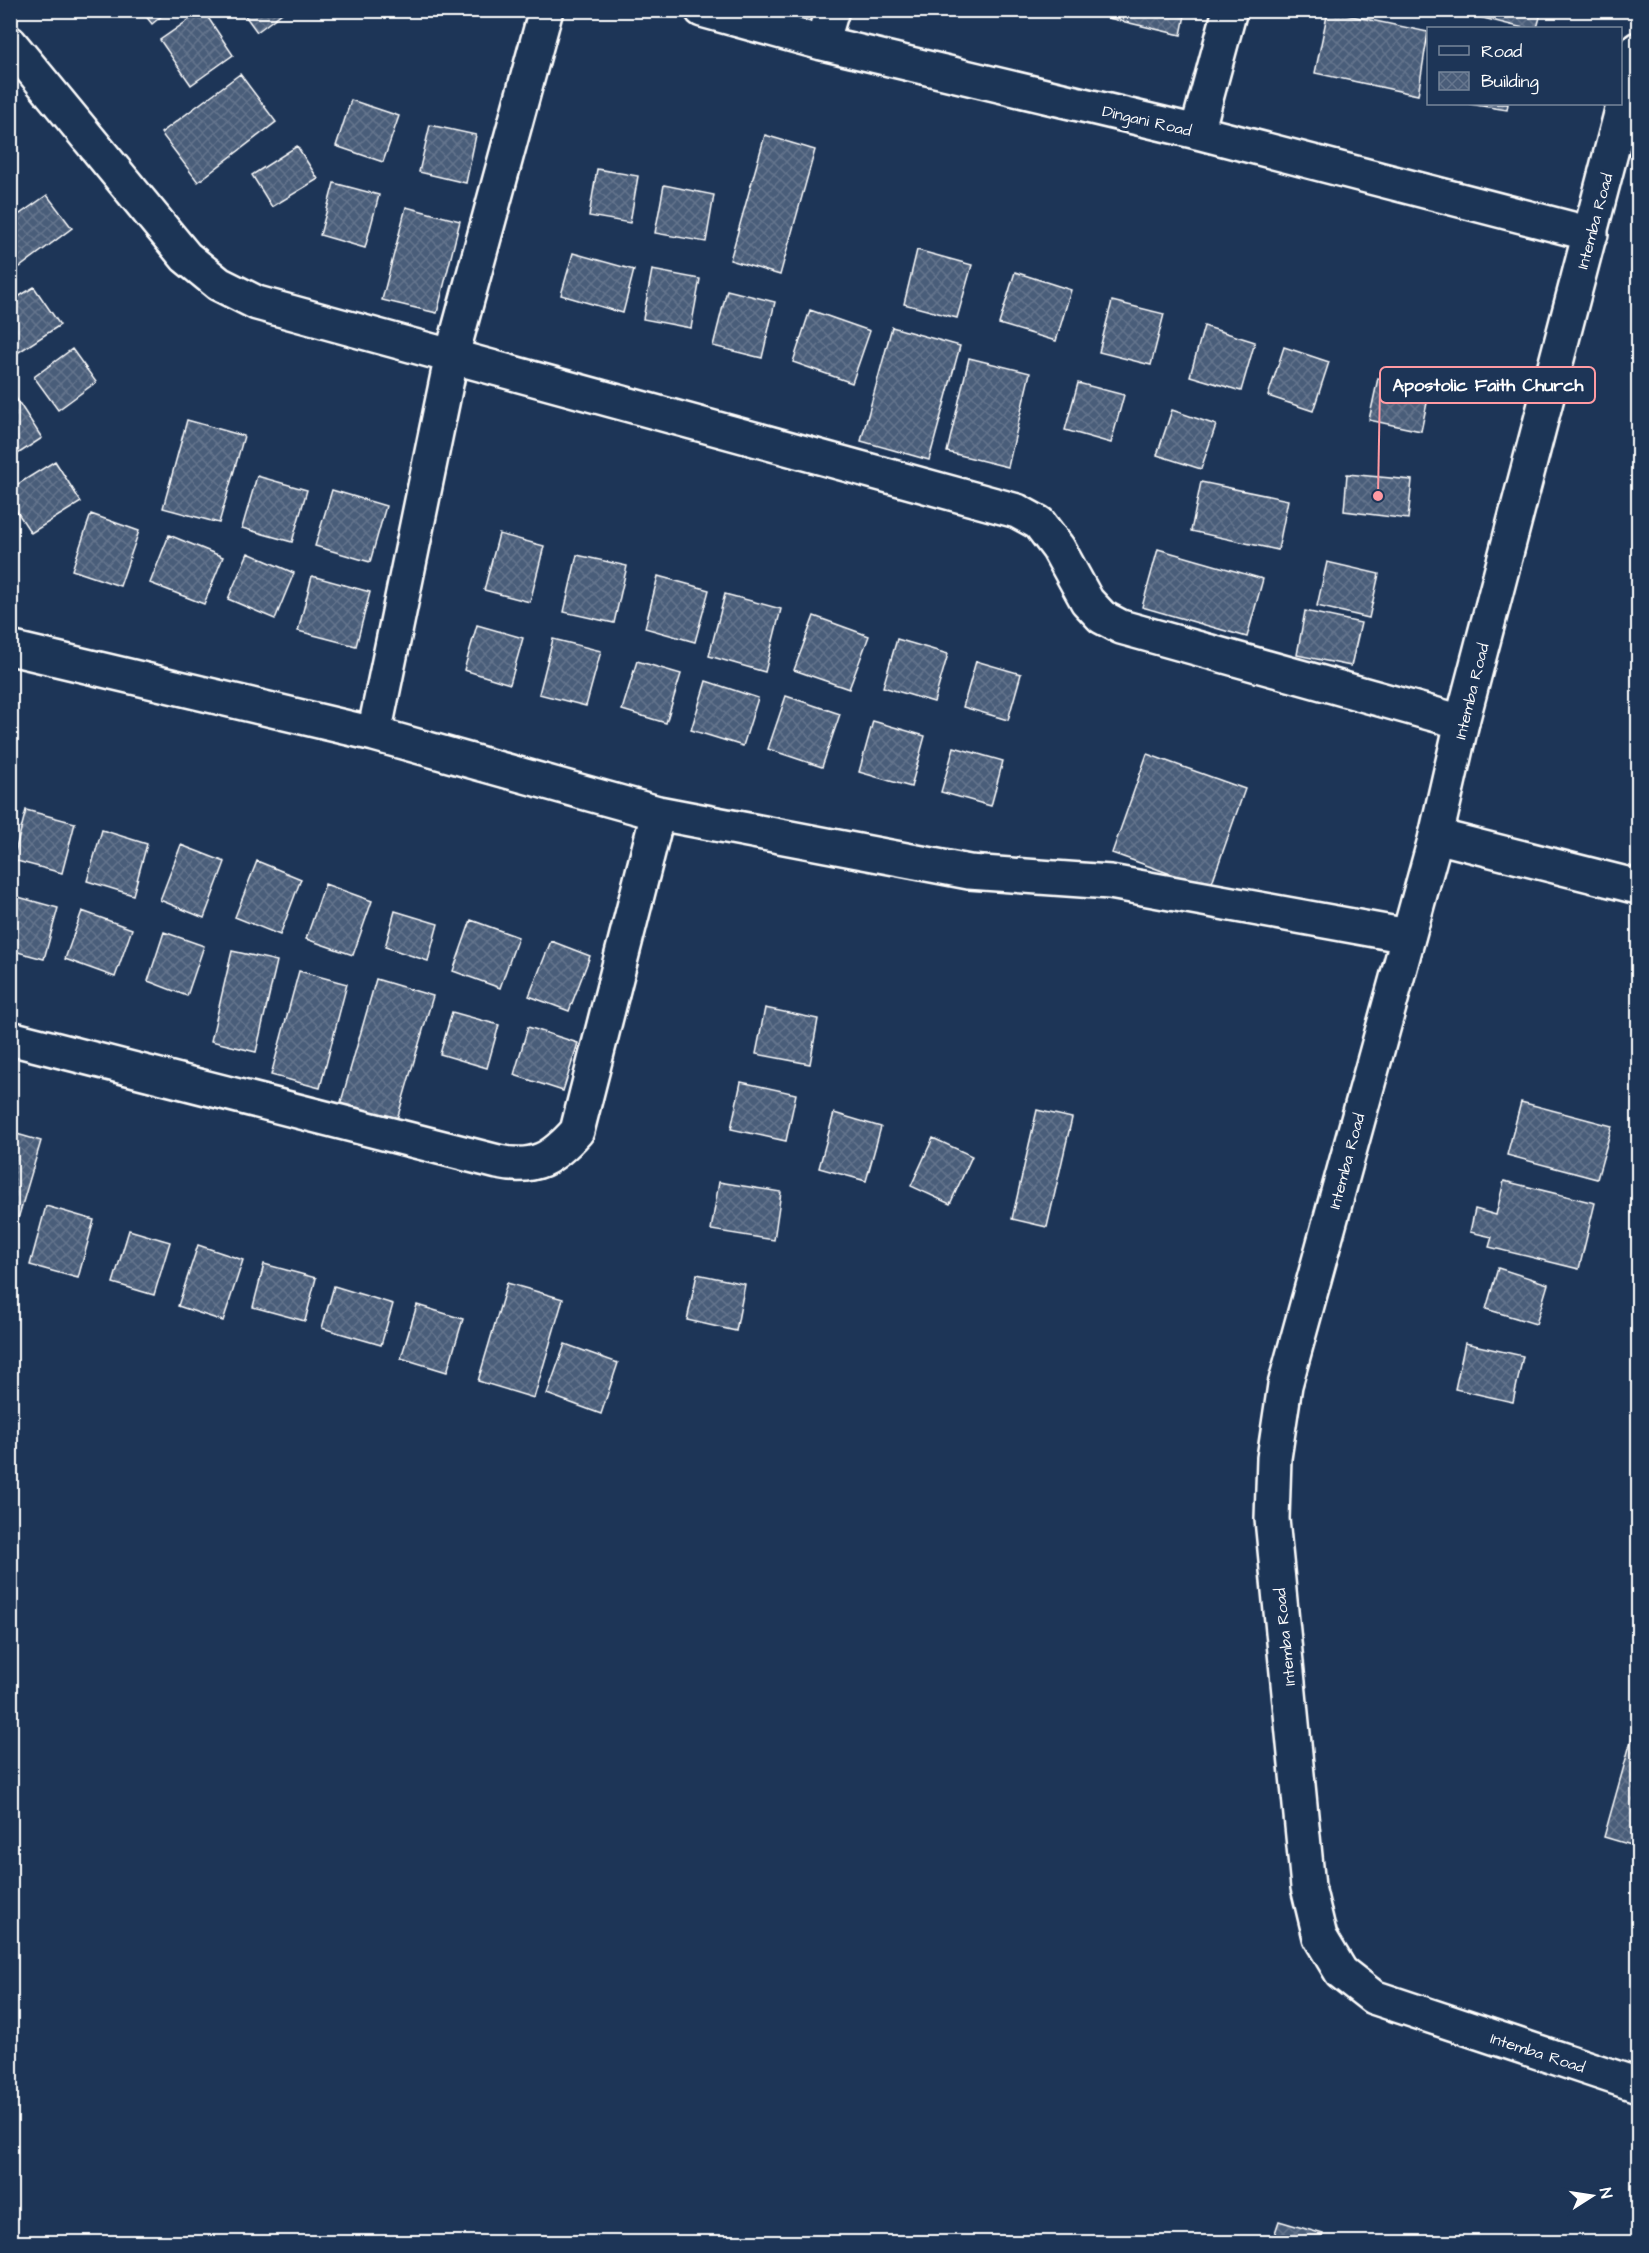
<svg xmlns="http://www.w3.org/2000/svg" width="1649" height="2253" font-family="'Architects Daughter',sans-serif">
<defs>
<pattern id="building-cross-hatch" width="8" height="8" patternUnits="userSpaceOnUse" patternTransform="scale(1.5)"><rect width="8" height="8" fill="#4a5d79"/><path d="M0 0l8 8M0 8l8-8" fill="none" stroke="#65758d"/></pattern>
</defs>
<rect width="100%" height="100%" fill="#1d3557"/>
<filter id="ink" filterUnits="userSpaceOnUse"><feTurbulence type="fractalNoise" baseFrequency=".0167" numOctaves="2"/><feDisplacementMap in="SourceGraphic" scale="12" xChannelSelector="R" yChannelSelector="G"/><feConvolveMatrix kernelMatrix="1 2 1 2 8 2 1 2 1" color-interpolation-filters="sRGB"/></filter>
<g filter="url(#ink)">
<path fill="url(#building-cross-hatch)" stroke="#fff" stroke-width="1.5" d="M141,10h28l-17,14z
M203,10l30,45 -42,30 -31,-45z
M241,10h45l-29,22z
M1074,10h112l-5,25z
M1419,10h29l-1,6z
M1472,10h70l-5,18h-14l-52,-13z
M1328,11l100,21 -10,63 -103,-22z
M240,74l36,48 -78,60 -37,-49z
M351,100l48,16 -16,46 -47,-16z
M1469,104h39l-1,6z
M430,125l46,10 -10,48 -47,-11z
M765,135l50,15 -35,125 -50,-15z
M297,146l21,33 -46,28 -20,-32z
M597,169l41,7 -8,47 -41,-7z
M334,183l45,12 -14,53 -45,-13z
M664,185l50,10 -8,47 -51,-9z
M47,195l25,33 -52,39 -10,-12v-34z
M406,207l54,14 -23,92 -55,-13z
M917,250l55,15 -15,53 -53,-14z
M573,253l61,17 -11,43 -62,-18z
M652,270l48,9 -9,49 -48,-9z
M1015,272l56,18 -15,51 -57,-17z
M34,287l26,38 -44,29 -6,-9v-43z
M727,290l48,12 -13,56 -49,-12z
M1112,301l52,13 -13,51 -52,-13z
M810,310l60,21 -18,52 -59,-21z
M1204,326l51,16 -14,49 -51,-15z
M892,327l68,19 -31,114 -68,-19z
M1284,347l45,15 -16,49 -45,-15z
M72,349l24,33 -38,28 -24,-33z
M969,358l61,15 -22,94 -61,-15z
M1378,378l52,11 -9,42 -52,-11z
M1078,383l46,12 -13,48 -46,-13z
M14,395l28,43 -32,21v-61z
M1172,410l44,15 -15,44 -44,-14z
M187,420l57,16 -25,87 -56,-15z
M55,461l26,41 -50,31 -21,-32v-12z
M1347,474l65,6 -4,39 -64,-8z
M257,476l50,14 -15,52 -50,-14z
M1201,482l87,18 -10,50 -87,-19z
M332,490l54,16 -16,56 -55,-16z
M91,514l48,17 -19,55 -48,-16z
M499,534l45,12 -14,56 -46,-12z
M169,535l54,22 -19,47 -54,-21z
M1158,549l105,30 -16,58 -105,-30z
M248,553l46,20 -19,46 -47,-20z
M577,555l50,11 -13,57 -50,-11z
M1327,562l52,12 -10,44 -52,-12z
M312,576l58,16 -14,54 -58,-15z
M658,576l51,14 -14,52 -50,-14z
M725,594l56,15 -16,63 -56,-16z
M1305,611l56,12 -10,43 -54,-11z
M814,616l55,20 -20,53 -55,-19z
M477,625l46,13 -13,46 -46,-14z
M553,639l48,12 -15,55 -47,-12z
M897,639l51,15 -14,48 -51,-15z
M637,661l44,13 -15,49 -44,-13z
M976,661l45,13 -13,46 -45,-13z
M706,681l52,17 -15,48 -52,-16z
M786,696l54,18 -18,53 -54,-18z
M873,721l52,15 -14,51 -52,-15z
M954,747l49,14 -12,45 -50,-14z
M1147,754l98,35 -35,99 -98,-35z
M26,810l49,13 -13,50 -49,-13z
M102,830l45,14 -14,51 -46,-14z
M181,845l44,17 -21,56 -44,-18z
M257,861l44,18 -21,56 -45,-18z
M325,884l47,17 -19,54 -47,-16z
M11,895l47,13 -14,51 -34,-9z
M82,911l50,18 -17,48 -50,-18z
M395,911l43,13 -10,37 -43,-14z
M471,920l47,17 -18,51 -47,-17z
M164,932l40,14 -17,50 -39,-15z
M551,941l39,15 -21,55 -40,-15z
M232,951l45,10 -21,91 -45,-11z
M299,971l48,13 -27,104 -49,-13z
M376,979l57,17 -38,130 -56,-17z
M765,1008l53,11 -8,45 -54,-10z
M452,1012l47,13 -12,43 -47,-14z
M528,1027l50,16 -15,48 -49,-16z
M741,1082l55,12 -10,47 -55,-12z
M1521,1102l91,24 -15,53 -90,-24z
M1037,1110l35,8 -25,109 -35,-8z
M834,1113l47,14 -15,54 -47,-13z
M10,1132l31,9 -31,105z
M933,1138l39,18 -22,48 -39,-18z
M1504,1181l91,22 -16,66 -90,-22 3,-10 -22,-5 5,-23 21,6z
M719,1182l62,10 -7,48 -63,-10z
M46,1206l48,14 -16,58 -48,-13z
M129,1230l41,12 -16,53 -41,-12z
M198,1245l45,15 -20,61 -45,-15z
M264,1264l52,14 -11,43 -52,-14z
M1498,1268l50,16 -12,40 -50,-15z
M697,1274l48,10 -9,47 -49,-11z
M507,1283l56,16 -29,99 -56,-17z
M334,1286l59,18 -12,41 -59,-17z
M417,1305l46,14 -16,53 -46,-14z
M1465,1343l58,13 -10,46 -58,-13z
M565,1344l53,19 -17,51 -54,-20z
M1638,1716v131l-34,-10z
M1279,2221l44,13 -3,8h-48z"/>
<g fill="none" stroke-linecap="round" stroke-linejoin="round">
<defs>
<path id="minor" d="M702,10l120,33 375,89 394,102
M10,43l176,214 33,27 38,19 760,208 22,12 19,25 29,53 15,16 19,10 341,95
M822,43l10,-33
M1197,132l33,-122
M10,648l364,86 284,79 311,59 141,10 298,54
M374,734l78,-379 94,-345
M1436,836l202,51
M10,1038l488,124c37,8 55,-4 79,-31l81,-318"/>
<path id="tertiary" d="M1638,49l-176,673 -26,114 -151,549 -11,73 -2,61 36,368 12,50 21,35 32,25 265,88"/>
</defs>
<use href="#minor" stroke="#fff" stroke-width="38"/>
<use href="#tertiary" stroke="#fff" stroke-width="38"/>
<use href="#minor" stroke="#1d3557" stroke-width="33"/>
<use href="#tertiary" stroke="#1d3557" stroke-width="33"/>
</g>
</g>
<g text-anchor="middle" stroke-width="6" stroke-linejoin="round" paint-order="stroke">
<g font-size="16" fill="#fff" stroke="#1d3557">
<text transform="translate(1147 120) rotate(13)" y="6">Dingani Road</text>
<text transform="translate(1594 221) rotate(-75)" y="6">Intemba Road</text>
<text transform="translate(1471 691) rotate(-76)" y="6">Intemba Road</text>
<text transform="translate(1346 1161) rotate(-75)" y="6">Intemba Road</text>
<text transform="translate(1284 1637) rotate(-96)" y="6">Intemba Road</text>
<text transform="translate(1538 2052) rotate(18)" y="6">Intemba Road</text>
</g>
</g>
<path fill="none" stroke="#ff9aa2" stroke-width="2" d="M1378 496L1380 385"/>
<circle fill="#ff9aa2" stroke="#1d3557" stroke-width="2" cx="1378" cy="496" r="6"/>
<rect fill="#1d3557" stroke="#ff9aa2" stroke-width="2" x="1380" y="367" width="215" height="36" rx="6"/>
<g font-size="18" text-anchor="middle" font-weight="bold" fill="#fff">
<text x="1488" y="391">Apostolic Faith Church</text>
</g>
<rect width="1649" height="2253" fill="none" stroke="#1d3557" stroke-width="36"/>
<rect x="18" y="18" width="1613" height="2217" fill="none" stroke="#fff" stroke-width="2" filter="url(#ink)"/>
<rect x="1427" y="27" width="195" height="78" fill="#1d3557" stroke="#77869a" stroke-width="1.5"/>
<rect x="1439" y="46" width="30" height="9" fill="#1d3557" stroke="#77869a" stroke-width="1.5"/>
<text x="1481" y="57" font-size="18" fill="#ffffff">Road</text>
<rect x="1439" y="72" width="30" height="18" fill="url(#building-cross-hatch)" stroke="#77869a" stroke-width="1.5"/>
<text x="1481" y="87" font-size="18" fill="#ffffff">Building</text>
<g transform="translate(1592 2196) rotate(78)" stroke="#1d3557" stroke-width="4.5" paint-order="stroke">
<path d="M0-4.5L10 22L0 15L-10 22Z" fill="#ffffff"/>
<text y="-9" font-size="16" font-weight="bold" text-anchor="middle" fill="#ffffff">N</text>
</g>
</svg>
